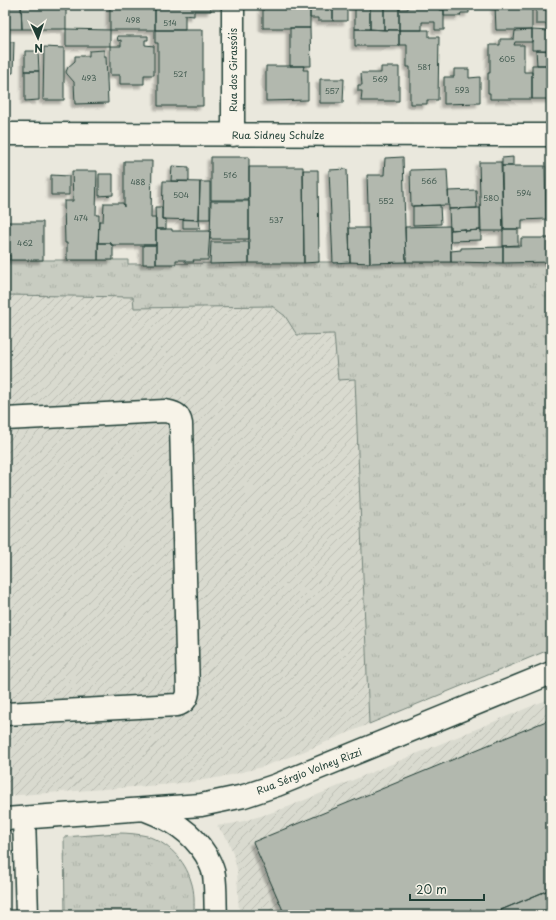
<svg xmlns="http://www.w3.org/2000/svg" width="556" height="920" font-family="'Playpen Sans',sans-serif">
<defs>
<pattern id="industrial-furrows" width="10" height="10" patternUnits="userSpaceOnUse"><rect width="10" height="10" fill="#d9dacf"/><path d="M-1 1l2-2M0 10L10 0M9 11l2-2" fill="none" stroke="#babcb2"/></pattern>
<pattern id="grass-tufts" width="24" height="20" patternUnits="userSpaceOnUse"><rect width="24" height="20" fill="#c8ccc1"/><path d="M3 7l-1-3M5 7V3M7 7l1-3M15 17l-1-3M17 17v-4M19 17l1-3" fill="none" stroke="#abb0a6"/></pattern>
<filter id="shadow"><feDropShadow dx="-3.5" dy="3.5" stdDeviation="1" flood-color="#0004"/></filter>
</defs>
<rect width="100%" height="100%" fill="#eae8dd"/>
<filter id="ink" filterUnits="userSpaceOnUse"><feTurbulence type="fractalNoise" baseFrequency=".025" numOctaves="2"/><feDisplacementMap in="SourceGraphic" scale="8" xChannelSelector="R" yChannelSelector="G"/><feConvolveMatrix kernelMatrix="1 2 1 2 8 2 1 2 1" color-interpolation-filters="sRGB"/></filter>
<g filter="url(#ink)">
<path fill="#d9dacf" d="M66,5h44v25l-44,-1z"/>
<path fill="url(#industrial-furrows)" d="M360,284l9,440 -69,29 -38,14 -40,10 -31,5 -30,3 -156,11v-510z
M551,698v217h-312l-2,-46 -5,-19 -6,-13 -9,-11 19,-3 25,-7 27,-9z"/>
<path fill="url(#grass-tufts)" stroke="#74847a" d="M5,260h123v4l191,-2h232v387l-182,75 -14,-345 -17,1 -4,-46 -37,1 -12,-19 -13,-10 -138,2 -1,-11 -128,-2z
M119,833c9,0 19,1 28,3 21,7 38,24 44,45 4,11 3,23 3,34h-129l-1,-78z"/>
<path fill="#b2b8ae" stroke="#1f3d34" filter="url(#shadow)" d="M5,5h16l1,24h-17z
M21,5h45v24h-44z
M110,5h45v25h-45z
M158,5h53v6h-17v5l-9,-1v15h-30v-23h3z
M263,5h47v23h-47z
M310,5h23v16h-15v-3h-8z
M333,5h14v16h-14z
M355,5h15v24h-15z
M370,5h14v25l-14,-1z
M384,5h15v25h-15z
M408,5h31v5h5v20h-9v-8h-13v8h-23v-21h9z
M444,5h25v8h-8l-1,3h-16z
M495,5h37v25h-36z
M536,5h15v26h-1v-7h-14z
M290,28h20l1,38h-21z
M66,29l44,1v16h-44z
M355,29l44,1v16h-44z
M155,30h48v76h-45v-63h-3z
M399,30h30v7h10l-1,63h-11v4h-17v-37h-3v-22h-8z
M532,30l19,1v19h-19z
M532,30v12h-17l-1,3h10v27h8v27h-42v-6h-2v-20h2v-28h10v-6h14l1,-8z
M117,36h31v4h-3v5l9,1v29h-10v9h-24v-9h-10v-29h11v-6l-3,1z
M5,42h9l-1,31h-8z
M44,47l20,1v52h-21z
M104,50v6h2l2,47 -33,1 -1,-22 -7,-8 -1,-2 2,-5 7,-6v-5h14v-5z
M536,50l15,1v14h-14z
M25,51h13l1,20h-14z
M532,65h19v34h-19z
M266,66h38l-1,4h5v30l-42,1z
M381,67h18v34h-38l1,-10h-4v-6h4l-1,-12h20z
M454,69h15v9l11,-1v26l-36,1v-27h10z
M25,71h14v29l-14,1z
M320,79h24l-1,24h-23z
M211,157h38v43h-38z
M403,157l3,105 -36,1 -3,-88h17l1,-17z
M513,157v9h-11v-8z
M124,161h28l-1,57h5v27h-45v-2h-13l1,-22h4l1,-18h19l1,4z
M479,162h22l2,69h-22z
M172,166l17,1v14h-18z
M502,166h43l1,53 -24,1v9h-19z
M249,167h54l1,96h-55z
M347,169l3,93 -17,1 -4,-93z
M447,169l2,36 -38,1 -1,-36z
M303,170h15l1,92 -15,1z
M72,171h25l-1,44h3l-1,45h-31v-17h-2l-1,-42h9z
M5,173h1v57h-1z
M99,174h14v21l-14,1z
M51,175l18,1v19h-18z
M163,181l37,1 -1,38 -37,-1z
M200,182h10v37h-11z
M476,190l1,18 -28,1 -1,-18z
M211,201h38v38h-39z
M440,205l1,19 -28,1v-19z
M155,207h7v12h4v10h-10z
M480,208v22l-15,1v-2l-15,1 -1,-21z
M183,219l16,1 1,8h-17z
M6,222h37v38h-33v-5h-4z
M450,226l1,36h-45l-1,-35z
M349,228h20l1,35 -20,-1z
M156,229h16v2h38l-2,29h-15l1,2h-9v-2h-9v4h-20z
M465,229v2l16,-1v10l-31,1v-11z
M503,229h15v16l-15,1z
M521,238h30v24l-48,1v-17h18z
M211,242h38v21l-39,1z
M98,243h13v2h2v15h-15z
M143,245h13v19h-13z
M503,247v16l-52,-1v-11l10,-1v-2z
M551,719v170l-62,26h-204l-32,-73z
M551,889v19l-16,7h-46z"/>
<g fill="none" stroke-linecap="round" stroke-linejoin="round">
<defs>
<path id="minor" d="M5,134l546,1
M233,135v-130
M5,419l160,-8c9,2 14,2 16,13l7,268c-1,7 -4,11 -11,13l-172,9
M24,818l3,97"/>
<path id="major" d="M146,810c26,10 45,21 60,45 3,6 7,13 8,20 2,13 1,27 2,40
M5,819l196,-14 43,-9 33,-11 274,-112"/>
</defs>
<use href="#minor" stroke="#1f3d34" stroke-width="25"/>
<use href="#major" stroke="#1f3d34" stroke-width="25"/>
<use href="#minor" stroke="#f7f3e8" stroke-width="22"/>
<use href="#major" stroke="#f7f3e8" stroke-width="22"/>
</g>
</g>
<g text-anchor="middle" stroke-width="3" stroke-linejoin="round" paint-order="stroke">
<g font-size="8" fill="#445c52">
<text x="133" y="23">498</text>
<text x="170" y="26">514</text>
<text x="507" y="62">605</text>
<text x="424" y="70">581</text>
<text x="180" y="77">521</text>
<text x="89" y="81">493</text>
<text x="380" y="82">569</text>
<text x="462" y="93">593</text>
<text x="332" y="94">557</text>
<text x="230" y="178">516</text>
<text x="429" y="184">566</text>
<text x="138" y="185">488</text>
<text x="524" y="196">594</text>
<text x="181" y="198">504</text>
<text x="491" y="201">580</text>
<text x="386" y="204">552</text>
<text x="81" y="221">474</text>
<text x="276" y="223">537</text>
<text x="25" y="246">462</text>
</g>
<g font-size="10" fill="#1f3d34" stroke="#f7f3e8">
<text transform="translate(233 70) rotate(-90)" y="4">Rua dos Girassóis</text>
<text x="278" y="139">Rua Sidney Schulze</text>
<text transform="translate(309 771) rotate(-21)" y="4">Rua Sérgio Volney Rizzi</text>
</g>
</g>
<rect width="556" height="920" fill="none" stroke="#f7f3e8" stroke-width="20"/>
<rect x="10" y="10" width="536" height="900" fill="none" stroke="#1f3d34" stroke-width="1.5" filter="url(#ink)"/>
<g transform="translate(38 38) rotate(177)" stroke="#f7f3e8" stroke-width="3" paint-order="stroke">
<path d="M0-3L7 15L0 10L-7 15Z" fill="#1f3d34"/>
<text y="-6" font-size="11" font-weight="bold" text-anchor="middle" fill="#1f3d34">N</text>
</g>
<path d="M410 894v6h74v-6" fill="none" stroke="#1f3d34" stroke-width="2"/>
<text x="416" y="894" font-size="12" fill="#1f3d34" stroke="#f7f3e8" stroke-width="3" paint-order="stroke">20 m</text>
</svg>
